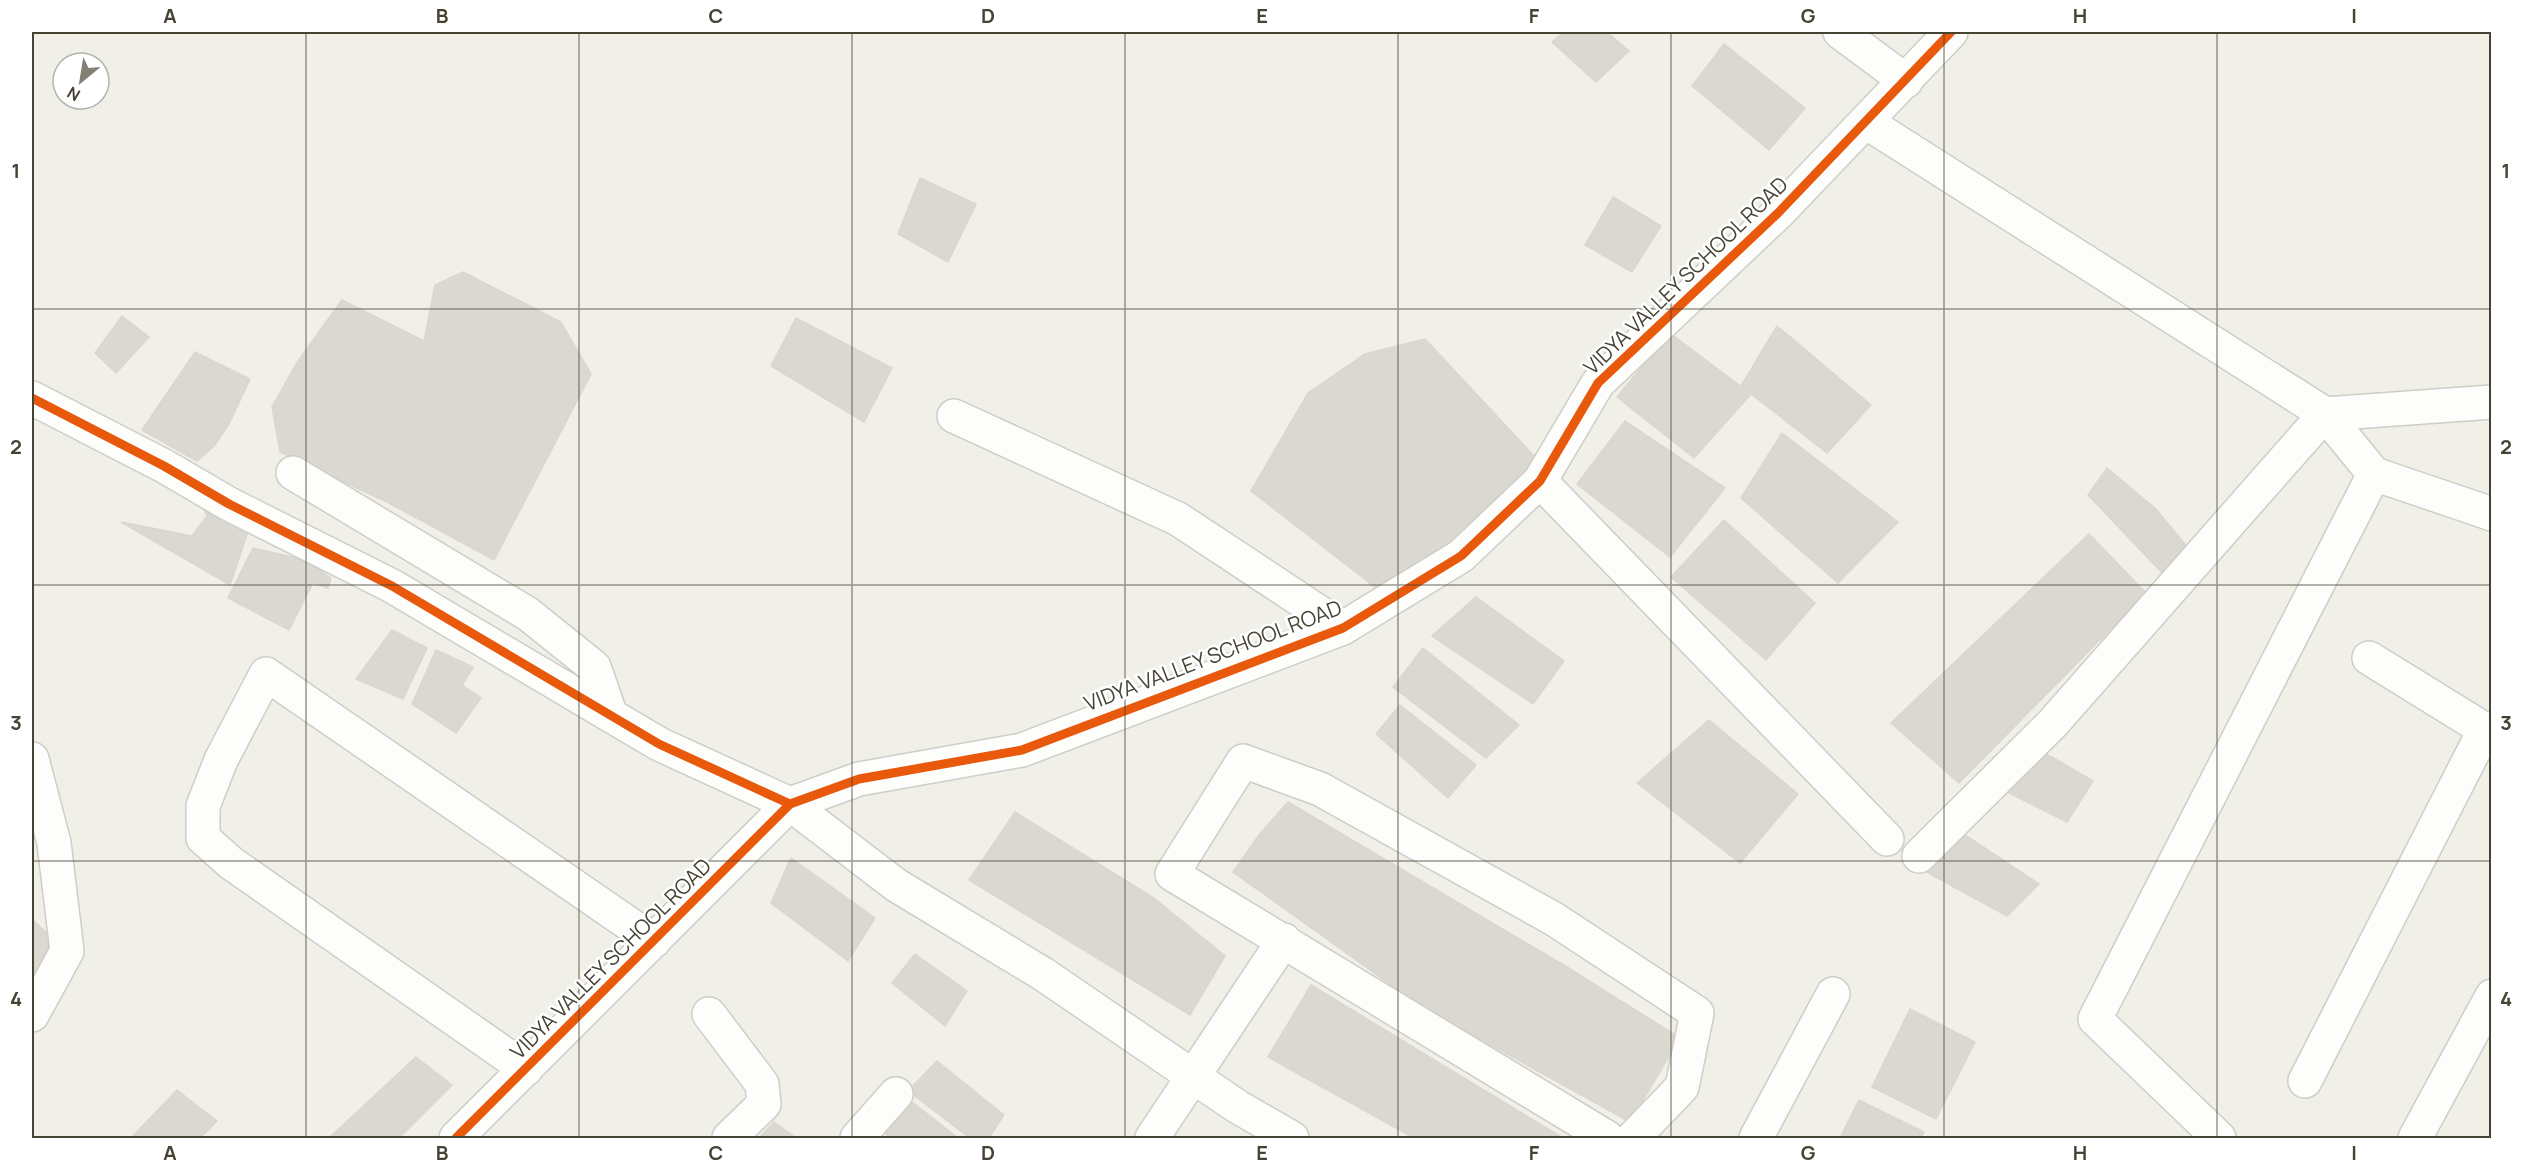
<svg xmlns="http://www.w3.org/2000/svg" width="2523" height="1170" font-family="Manrope,sans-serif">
<rect width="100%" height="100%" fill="#f0efe8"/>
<path fill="#dad8d1" stroke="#d9d7ce" stroke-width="1.5" d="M1564,32h43l22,19 -33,31 -44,-40z
M1724,44l81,64 -36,42 -77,-64z
M920,178l56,26 -28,58 -50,-28z
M1613,197l48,29 -29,46 -47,-27z
M463,272l98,50 30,52 -97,186 -105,-57 -109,-51 -8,-45 26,-46 44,-61 82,41 11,-56z
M122,316l27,21 -33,36 -21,-20z
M796,318l96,50 -28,54 -93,-56z
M1777,326l94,79 -44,48 -86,-67z
M1670,333l81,61 -57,64 -77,-61z
M1425,339l122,131 -163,124 -133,-103 57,-98 57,-39z
M195,352l55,27 -21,45 -14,21 -18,16 -55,-31z
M1625,421l100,67 -55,69 -93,-73z
M1782,433l116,89 -60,61 -97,-85z
M2107,468l49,41 37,45 -26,24 -79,-83z
M205,511l43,21 -18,53 -109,-63 71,14 15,-20z
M1724,520l91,83 -49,57 -95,-83z
M2089,534l57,59 -187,190 -68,-60z
M253,548l52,12 26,18 -3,10 -15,-5 -24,47 -61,-32z
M1476,597l88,64 -31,43 -101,-68z
M392,630l35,18 -24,51 -47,-20z
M1423,648l96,77 -33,33 -93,-71z
M436,650l37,17 -11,18 19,13 -25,35 -44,-29z
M1400,705l76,60 -28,33 -72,-64z
M1709,720l89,74 -58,69 -103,-80z
M2033,746l60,35 -26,41 -66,-33z
M1288,802l279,165 113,71 -50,84 -208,-115 -189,-135 26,-37z
M1015,812l139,86 71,58 -35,59 -221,-135z
M1956,829l83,55 -32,32 -84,-46z
M791,858l84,60 -27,43 -77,-58z
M32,919l19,18 -6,40 -13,22z
M915,954l52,37 -22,35 -53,-43z
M1311,985l252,153h-149l-146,-81z
M1910,1009l65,33 -39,77 -64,-32z
M416,1057l36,28 -53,53h-70z
M937,1061l67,54 -15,23h-19l-62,-47z
M177,1090l40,31 -17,17h-69z
M907,1098l51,40h-67l-13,-10z
M1859,1100l65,32 -3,6h-81z
M774,1122l22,16h-37z"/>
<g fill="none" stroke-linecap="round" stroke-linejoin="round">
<defs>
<path id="minor" d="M1840,32l66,49
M1866,122l459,292 49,60 118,40
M32,398l132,68 65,38 163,82 267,158 131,60 106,81 147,89 195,133 54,31
M954,416l224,103 165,109
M293,473l235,141 66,53 17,49
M1540,481l347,358
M2369,658l123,76
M32,759l22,84 13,108 -35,64
M1919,856l134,-133 272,-309 167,-12
M709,1014l53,70 2,20 -35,34
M526,1069l-295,-206 -28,-25v-32l18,-46 45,-86 388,267
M2305,1081l179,-350
M456,1138l334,-334 69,-25 163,-29 321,-122 118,-72 79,-75 58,-98 180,-170 173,-181
M857,1138l39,-44
M1152,1138l132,-198
M1608,1138l-436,-264 71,-113 77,28 234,130 143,94 -15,74 -49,51
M1756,1138l77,-144
M2219,1138l-124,-119 279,-545
M2415,1138l77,-142"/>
</defs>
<use href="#minor" stroke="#cecdc6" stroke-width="36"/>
<use href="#minor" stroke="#fdfdfc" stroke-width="33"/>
<defs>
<path id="cycleway" d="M32,398l132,68 65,38 163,82 267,158 131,60
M456,1138l334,-334 69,-25 163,-29 321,-122 118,-72 79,-75 58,-98 180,-170 173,-181"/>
</defs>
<use href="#cycleway" stroke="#fff" stroke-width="13"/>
<use href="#cycleway" stroke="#e8590c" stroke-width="9"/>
</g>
<path fill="none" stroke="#474334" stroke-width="1.5" stroke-opacity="0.55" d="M306,32v1106M579,32v1106M852,32v1106M1125,32v1106M1398,32v1106M1671,32v1106M1944,32v1106M2217,32v1106M32,309h2460M32,585h2460M32,861h2460"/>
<g text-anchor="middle" stroke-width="5" stroke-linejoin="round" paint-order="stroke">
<g font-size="21" fill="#474334" stroke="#fff">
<text transform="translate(1686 276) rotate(-44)" y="7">VIDYA VALLEY SCHOOL ROAD</text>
<text transform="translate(1213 656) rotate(-21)" y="7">VIDYA VALLEY SCHOOL ROAD</text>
<text transform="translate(611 959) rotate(-45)" y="7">VIDYA VALLEY SCHOOL ROAD</text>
</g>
</g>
<rect width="2523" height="1170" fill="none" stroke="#ffffff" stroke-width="66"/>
<g transform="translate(81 81) rotate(210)"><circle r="28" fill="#ffffff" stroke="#b5b4ae" stroke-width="1.5"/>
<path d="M0-4.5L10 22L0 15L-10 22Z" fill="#827f73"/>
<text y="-9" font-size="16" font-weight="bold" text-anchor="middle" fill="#474334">N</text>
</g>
<rect x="33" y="33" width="2457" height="1104" fill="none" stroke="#474334" stroke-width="2"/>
<g font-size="20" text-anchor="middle" font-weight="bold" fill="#474334">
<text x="170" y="23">A</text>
<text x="442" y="23">B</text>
<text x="716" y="23">C</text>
<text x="988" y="23">D</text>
<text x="1262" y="23">E</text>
<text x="1534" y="23">F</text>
<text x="1808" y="23">G</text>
<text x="2080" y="23">H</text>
<text x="2354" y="23">I</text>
<text x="16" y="178">1</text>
<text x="2506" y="178">1</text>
<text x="16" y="454">2</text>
<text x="2506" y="454">2</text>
<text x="16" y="730">3</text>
<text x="2506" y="730">3</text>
<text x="16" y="1006">4</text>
<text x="2506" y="1006">4</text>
<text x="170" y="1160">A</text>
<text x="442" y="1160">B</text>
<text x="716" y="1160">C</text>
<text x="988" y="1160">D</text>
<text x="1262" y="1160">E</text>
<text x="1534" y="1160">F</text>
<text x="1808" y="1160">G</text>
<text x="2080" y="1160">H</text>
<text x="2354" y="1160">I</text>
</g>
</svg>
